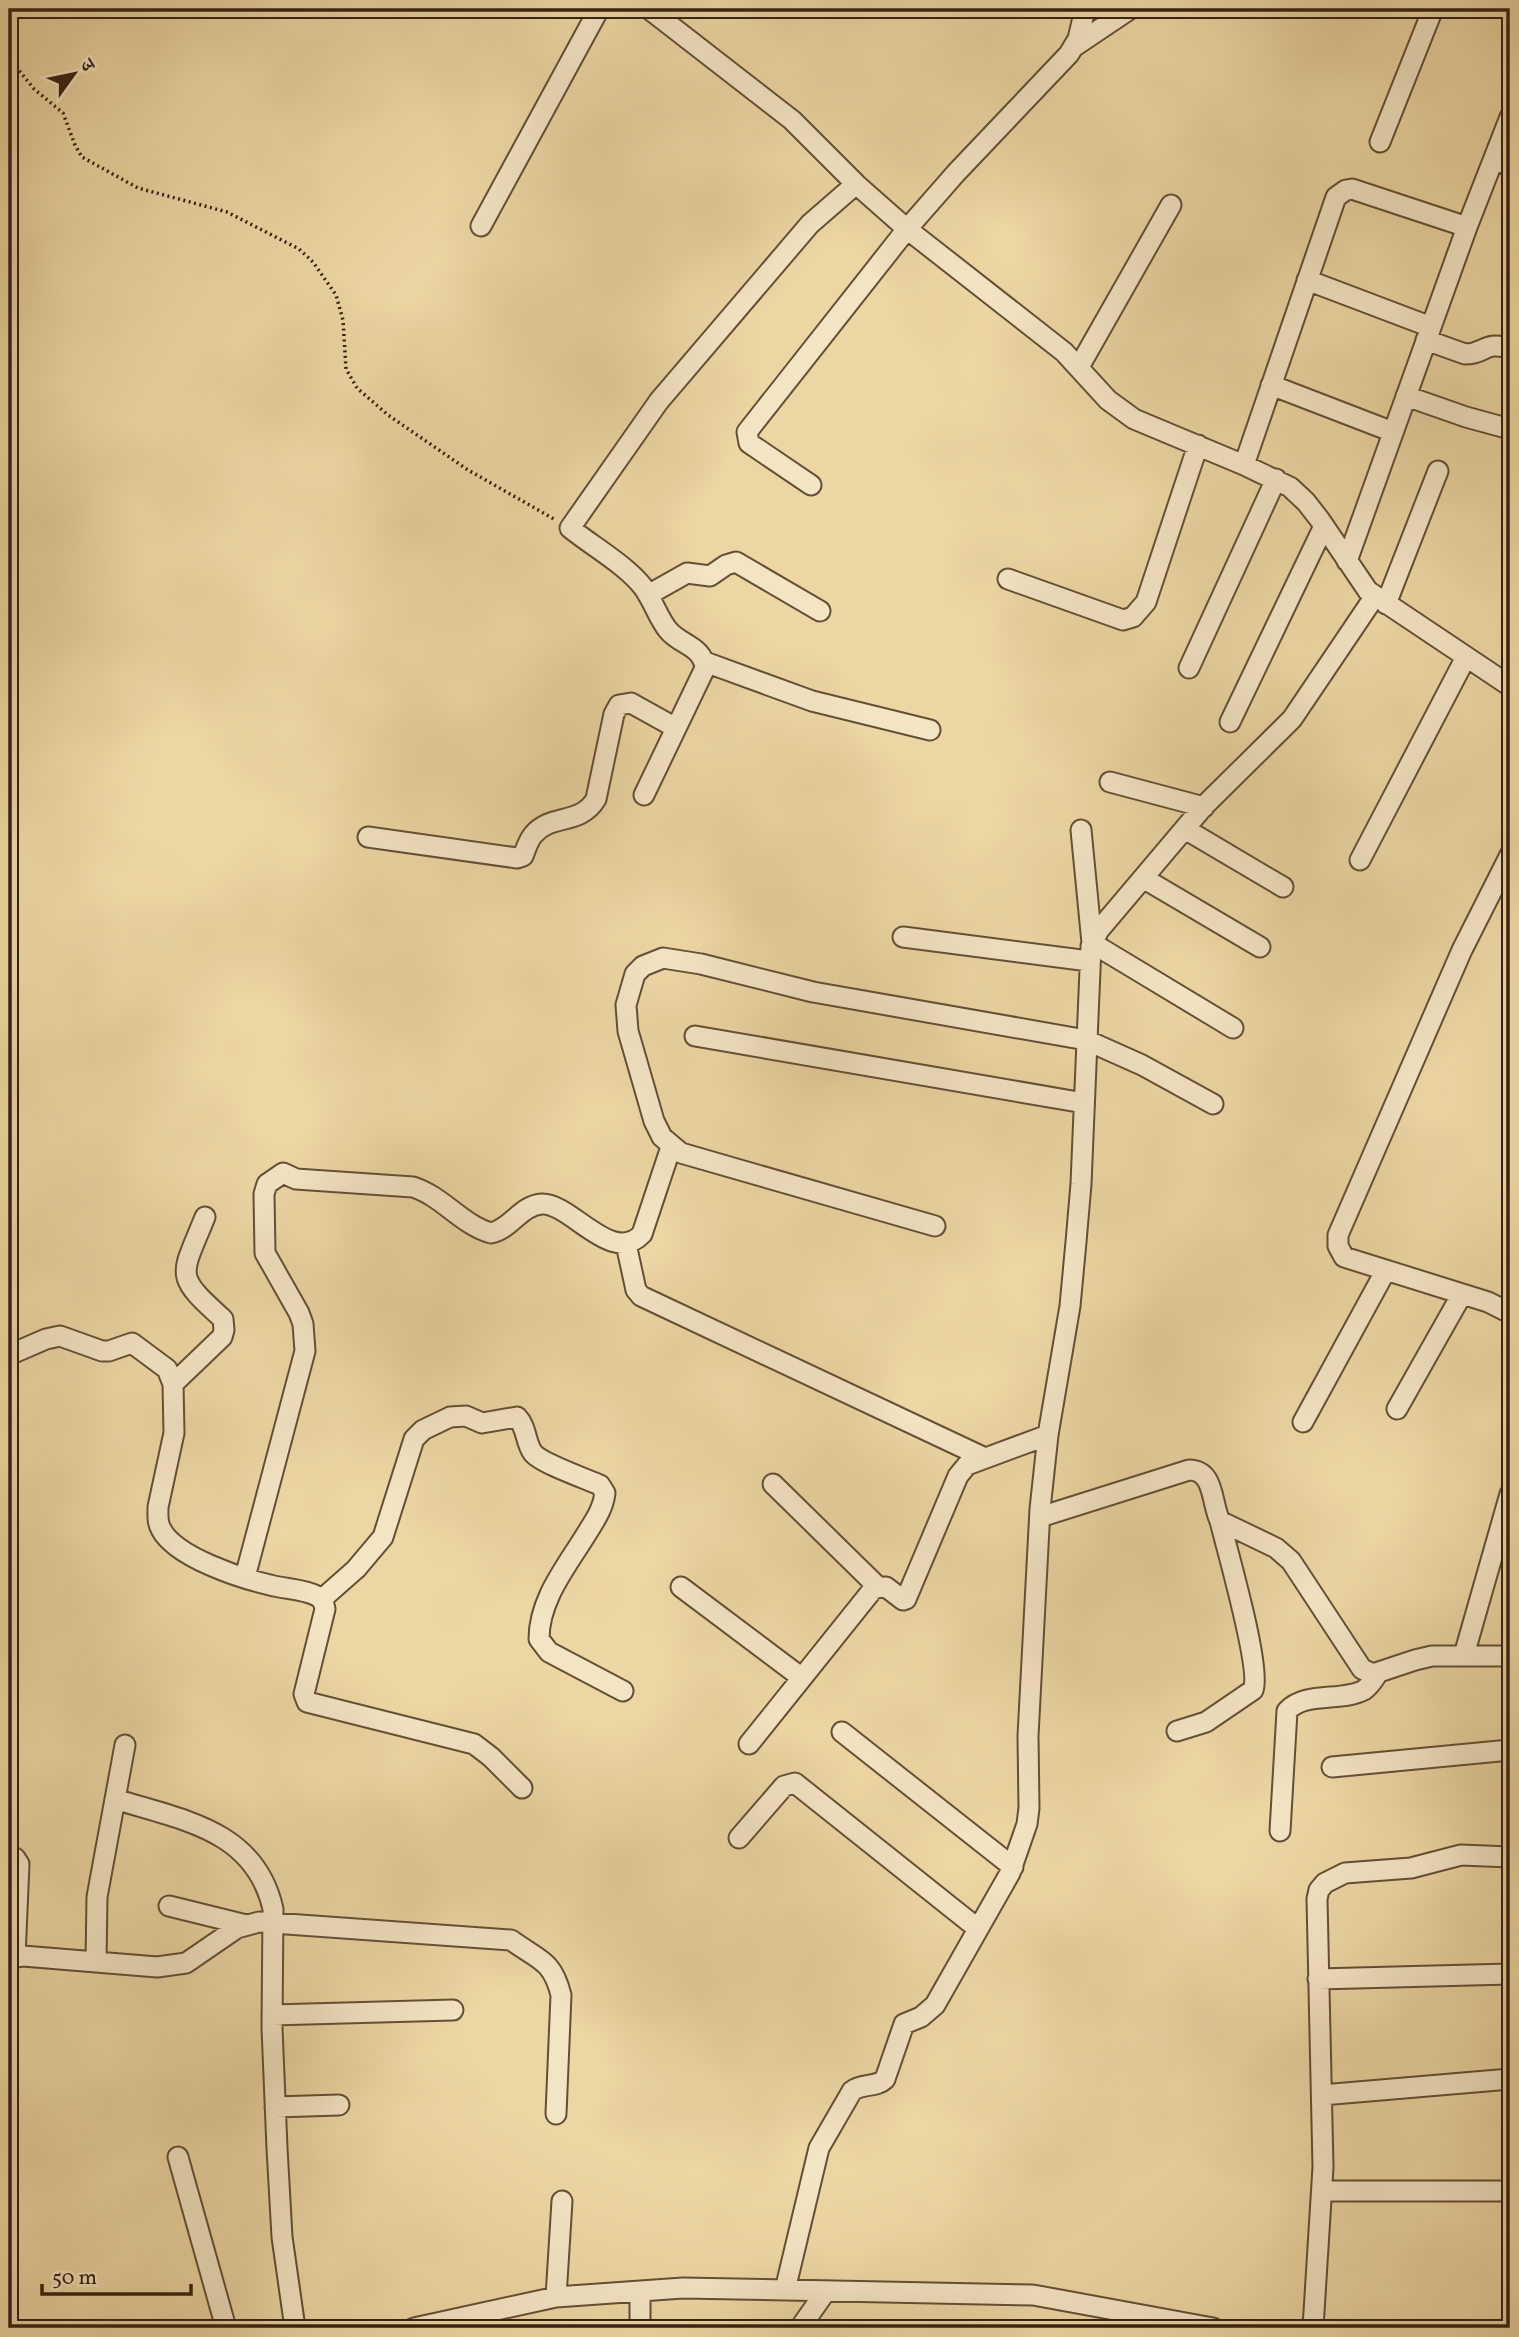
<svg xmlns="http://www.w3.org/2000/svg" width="1519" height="2337" font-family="Vollkorn,'Noto Serif Devanagari',serif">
<rect width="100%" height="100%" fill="#ecd6a4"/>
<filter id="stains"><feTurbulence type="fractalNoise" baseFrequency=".00286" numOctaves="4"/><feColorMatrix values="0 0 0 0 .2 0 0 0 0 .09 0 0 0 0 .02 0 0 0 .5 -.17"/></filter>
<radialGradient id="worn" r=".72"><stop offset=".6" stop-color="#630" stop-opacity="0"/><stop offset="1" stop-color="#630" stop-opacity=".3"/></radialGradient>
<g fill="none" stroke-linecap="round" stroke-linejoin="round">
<defs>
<path id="street" d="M649,9l143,111 64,64 51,45 157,123 44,48 26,19 110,46 46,22 16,15 14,18 48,71 142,95
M1075,46l55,-37
M1380,142l53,-133
M1494,159l16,7
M481,226l118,-217
M1307,280l124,47
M1426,340l39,14c21,0 18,-13 45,-6
M1079,367l92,-162
M1271,385l122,47
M1406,396l60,21 44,12
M1244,465l92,-268 10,-7 6,-1 115,38
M811,485l-62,-42 -2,-11 160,-203 49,-56 113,-119 9,-15 7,-30
M1347,561l120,-334 43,-110
M1008,579l115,41 10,-3 13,-15 52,-157
M648,595l39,-22 23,3 16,-11 10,-3 84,49
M1386,604l52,-133
M705,662l107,39 118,29
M1189,668l87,-189
M1230,722l94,-196
M1110,782l94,25
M644,795l61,-127c-2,-22 -25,-23 -37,-38 -10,-12 -15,-30 -25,-43 -17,-22 -51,-41 -73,-59l89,-127 151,-177 46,-40
M1185,829l98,58
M1081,830l11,113 141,85
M368,837l149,21 6,-2c3,-7 5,-15 10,-21 18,-22 47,-9 63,-36l18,-85 5,-9 12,-2 45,25
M1510,855l-48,95 -124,285v11l6,11 144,45 22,11
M1360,860l106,-203
M1143,878l117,69
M903,937l186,24
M695,1036l389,67
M935,1226l-254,-73 -19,-16 -8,-16 -26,-90 -2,-26 9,-31 8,-8 20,-8 38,6 112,28 273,48 56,25 71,39
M626,1244l10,46 5,6 344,162
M9,1355l37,-16 14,-3 42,15h7l23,-8 35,26 6,15 1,49 -16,74c0,8 -1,15 3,22 14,28 79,49 109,56 14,4 34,4 47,11 6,3 7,8 8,13l-21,85 3,8 167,42 17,13 31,31
M173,1384l49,-47 2,-7 -1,-11c-50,-45 -42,-42 -18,-102
M1397,1409l65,-115
M1303,1422l83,-152
M773,1484l104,102
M1040,1517l149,-47c26,0 22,33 31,51l56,27 15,13 71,108 11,5 42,-14 17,-4h78
M245,1577l60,-226 -2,-27 -4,-11 -34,-60 -1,-59 3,-10 16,-11 13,6 117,8c29,9 49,38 78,46 20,-4 30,-28 51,-29 29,-1 70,62 100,30l29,-87
M681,1587l121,91
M322,1599l34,-30 27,-32 31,-98 9,-9 27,-13 16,-1 16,7 35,-6c10,10 8,25 16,36 8,10 53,26 67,32l5,8c-2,16 -10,27 -18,40 -20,33 -48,66 -48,106l10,13 74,39
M1464,1655l46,-161
M1177,1731l29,-9 47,-32c9,-20 -26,-140 -33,-169
M842,1732l171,135
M749,1744l125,-156 12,-1 17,13 3,-1 52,-123 9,-11 81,-30
M1332,1767l178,-17
M115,1799c66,21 140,30 158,110l-1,119 5,120 5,89 13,91
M1280,1831l7,-120c18,-20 55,-9 77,-21 6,-4 10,-11 14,-17
M739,1838l45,-52 11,-3 182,145
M9,1855l6,3 4,6 -4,93
M169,1906l77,19
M9,1958l14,-2 134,11 29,-4 51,-35 22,-6 252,18c27,20 41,19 50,55l-5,119
M96,1962l1,-65 28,-152
M1318,1979l192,-5
M272,2015l181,-5
M1322,2095l188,-16
M275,2107l64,-2
M178,2157l48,171
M1322,2191h188
M785,2290l34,-142 33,-57c10,-8 24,-3 33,-12l19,-55 17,-7 14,-12 75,-132 17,-49 2,-16 -1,-72 12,-227 8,-74 22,-129 6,-64 5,-58 10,-238 8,-16 104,-123 89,-88 83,-123
M640,2291v37
M556,2297l6,-96
M414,2328l142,-31 127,-9 350,7 180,33
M800,2328l26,-37
M1313,2328l10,-161 -6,-268 2,-9 6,-7 20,-10 66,-5 50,-13 49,2"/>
</defs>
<use href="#street" stroke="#644f36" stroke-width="23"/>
<path stroke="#362211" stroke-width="3.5" stroke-dasharray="2 3.5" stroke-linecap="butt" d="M9,58l25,31 29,24 12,32 7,12 56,31 89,24 72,37 14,13 23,33 7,25 3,49 11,19 31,27 80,55 86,49"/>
<use href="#street" stroke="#f3e4c4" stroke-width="19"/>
</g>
<rect width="1519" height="2337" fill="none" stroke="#ecd6a4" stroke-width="35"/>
<rect x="10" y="10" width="1498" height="2316" fill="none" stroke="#362211" stroke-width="3.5"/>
<rect x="18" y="18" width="1484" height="2302" fill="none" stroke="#362211" stroke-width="2"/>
<g transform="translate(74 74) rotate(57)" stroke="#f3e4c4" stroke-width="5" paint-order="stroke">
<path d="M0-5L12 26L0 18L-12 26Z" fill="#362211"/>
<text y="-10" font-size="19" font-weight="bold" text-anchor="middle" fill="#362211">उ</text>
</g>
<path d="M42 2284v10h149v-10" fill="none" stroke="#362211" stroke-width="3.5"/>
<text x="52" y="2284" font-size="21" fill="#362211" stroke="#f3e4c4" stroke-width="5" paint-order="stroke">50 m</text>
<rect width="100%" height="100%" filter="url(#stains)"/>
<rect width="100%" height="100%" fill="url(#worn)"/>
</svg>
